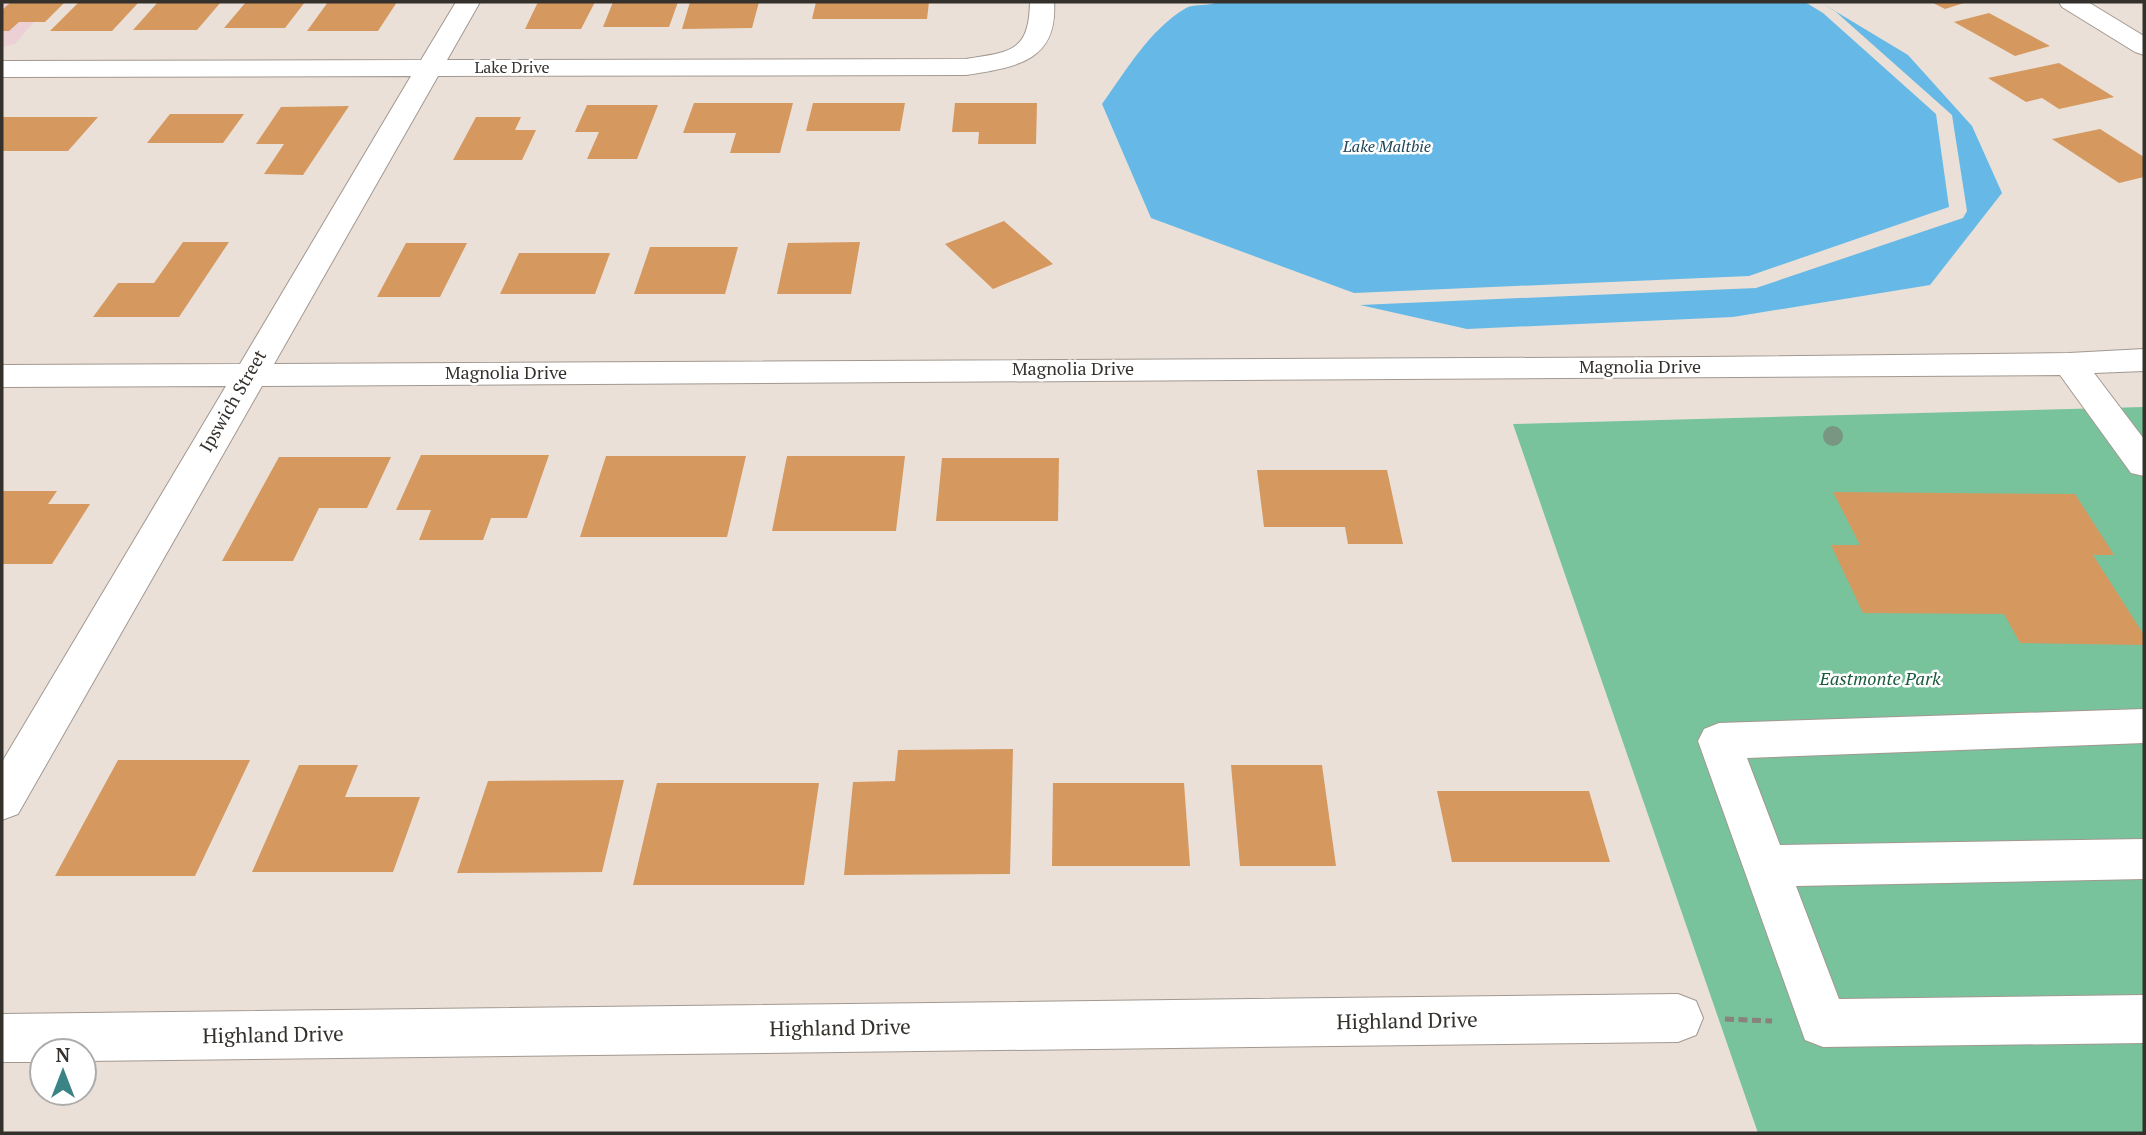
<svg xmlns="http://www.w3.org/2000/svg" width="2146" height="1135" font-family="'PT Serif',serif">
<rect width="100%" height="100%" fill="#eae0d7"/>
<path fill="#ebd0d5" d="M2,2h49l-36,42 -13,3z"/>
<path fill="#78c39c" d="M2144,407v726h-386l-245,-709z"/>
<path fill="#66b9e6" d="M1217,2h588l18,11 113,101 13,93 -200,69 -395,17 -203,-75 -49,-114c24,-33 47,-74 84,-96 9,-5 22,-1 31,-6z
M1820,2l88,53 64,71 30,67 -72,92 -197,32 -266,12 -107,-24 396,-17 207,-70 4,-7 -15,-96 -116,-103z"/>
<path fill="#d5985f" d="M11,2h54l-20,20h-26l-10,9h-7v-21z
M79,2h60l-27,29h-62z
M158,2h63l-24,28h-64z
M246,2h59l-20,26h-61z
M328,2h69l-19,29h-71z
M538,2h57l-14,27h-56z
M613,2h65l-9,25h-66z
M690,2h69l-7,26 -70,1z
M816,2h113l-2,17h-115z
M1931,2h36l-22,7z
M1989,13l61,33 -35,10 -61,-34z
M2059,63l55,34 -55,12 -17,-11 -16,4 -38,-24z
M694,103h99l-13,50h-50l6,-20h-53z
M813,103h92l-5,28h-94z
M955,103h82l-1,41h-58l1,-12h-27z
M587,105h71l-21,54h-50l12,-27h-24z
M349,106l-46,69 -39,-1 20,-30h-28l25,-37z
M170,114h74l-21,29h-76z
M2,117h96l-30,34h-66z
M476,117h45l-6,13h21l-14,30h-69z
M2100,129l44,28v20l-25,6 -67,-44z
M1004,221l49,43 -60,25 -48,-45z
M183,242h46l-50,75h-86l25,-34h36z
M860,242l-9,52h-74l11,-51z
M406,243h61l-27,54h-63z
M650,247h88l-13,47h-91z
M519,253h91l-15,41h-95z
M421,455h128l-22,63h-36l-8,22h-64l12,-30h-35z
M606,456h140l-19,81h-147z
M787,456h118l-9,75h-124z
M279,457h112l-24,51h-48l-26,53h-71z
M942,458h117l-1,63h-122z
M1257,470h130l16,74h-55l-3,-17h-81z
M2,491h55l-9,13h42l-38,60h-50z
M1833,492l242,2 39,61h-21l51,80v10l-124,-2 -16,-29 -141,-1 -32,-68h29z
M1013,749l-3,125 -166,1 9,-93 42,-1 3,-31z
M118,760h132l-55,116h-140z
M299,765h59l-13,32h75l-27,75h-141z
M1231,765h91l14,101h-96z
M624,780l-22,92 -145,1 31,-92z
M657,783h162l-15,102h-171z
M1053,783h131l6,83h-138z
M1437,791h152l21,71h-158z"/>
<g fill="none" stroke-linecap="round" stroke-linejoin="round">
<defs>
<path id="minor" d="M456,2h24l-33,58 519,-1c45,-7 63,-7 64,-57h24c4,60 -39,65 -88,73l-528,1 -164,288 1429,-7 366,-4 75,-4v22l-50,2 50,66v37l-13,-3 -71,-98 -1798,11 -244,428 -16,6v-58l224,-376 -224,1v-22l238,-1 171,-288 -409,1v-16l419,-1z
M2059,2h29l56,34v19l-9,-3 -73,-45z
M2144,709v34l-397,15 33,87 364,-6v40l-348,7 43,113 305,-4v48l-321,4 -18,-7 -107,-299 6,-12 15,-6z
M1678,994l18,7 7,17 -7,17 -18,7 -1594,19v-10h-42v11h-40v-48z"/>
</defs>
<use href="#minor" stroke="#a29890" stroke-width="2"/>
<path stroke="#89827c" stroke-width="5" stroke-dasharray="9 4.5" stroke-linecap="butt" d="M1725,1019l47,2"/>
<use href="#minor" fill="#fff" fill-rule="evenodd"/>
</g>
<circle fill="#789682" cx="1833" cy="436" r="10"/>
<g text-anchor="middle" stroke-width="5" stroke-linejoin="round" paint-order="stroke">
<g font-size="16" fill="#34302c" stroke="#fff">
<text x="512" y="73">Lake Drive</text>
</g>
<g font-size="16" font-style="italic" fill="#214559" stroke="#fff">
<text x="1387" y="152">Lake Maltbie</text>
</g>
<g font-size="18" fill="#34302c" stroke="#fff">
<text x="1640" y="373">Magnolia Drive</text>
<text x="1073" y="375">Magnolia Drive</text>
<text x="506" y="379">Magnolia Drive</text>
<text transform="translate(233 401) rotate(-60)" y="6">Ipswich Street</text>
</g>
<g font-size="18" font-style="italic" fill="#1a5a3d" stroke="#fff">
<text x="1880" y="685">Eastmonte Park</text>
</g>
<g font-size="21" fill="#34302c" stroke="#fff">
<text transform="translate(1407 1021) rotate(-1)" y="7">Highland Drive</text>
<text transform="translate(840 1028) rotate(-1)" y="7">Highland Drive</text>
<text transform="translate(273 1035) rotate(-1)" y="7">Highland Drive</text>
</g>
</g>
<rect width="2146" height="1135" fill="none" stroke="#34302c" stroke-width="7"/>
<g transform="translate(63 1072)"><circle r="33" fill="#ffffff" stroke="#aeacab" stroke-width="2"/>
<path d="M0-5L12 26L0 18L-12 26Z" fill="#3b8486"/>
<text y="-10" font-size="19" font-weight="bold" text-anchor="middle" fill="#34302c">N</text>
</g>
</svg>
